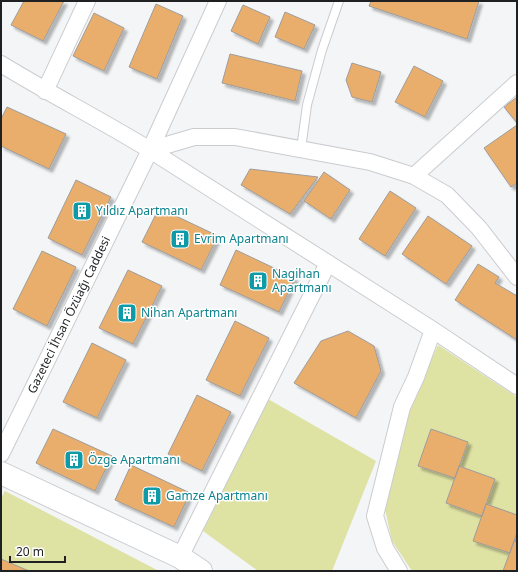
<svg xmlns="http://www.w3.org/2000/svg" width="518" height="572" font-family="'Noto Sans',sans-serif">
<defs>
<filter id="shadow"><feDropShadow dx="3.5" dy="3.5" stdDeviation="1" flood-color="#0004"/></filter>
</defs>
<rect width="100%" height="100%" fill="#f3f5f7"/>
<path fill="#dee2a3" d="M438,345l79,52v174h-105l-20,-30 -7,-32 21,-89 14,-36z
M268,399l108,62 -44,110h-74l-55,-40z
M5,491l154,80h-158v-73z"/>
<path fill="#eaae6c" stroke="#9e9c9a" filter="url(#shadow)" d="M24,1h40l-21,40 -32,-16z
M371,1h108l-12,38 -98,-33z
M156,4l27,12 -26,63 -28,-12z
M243,5l27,12 -12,27 -27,-13z
M285,12l30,13 -11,24 -29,-12z
M94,13l30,15 -20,43 -31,-15z
M230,54l72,17 -7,30 -73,-18z
M352,63l29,9 -9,30 -20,-5 -6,-17z
M414,66l29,15 -18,36 -30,-15z
M517,97v26l-13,-16z
M7,107l59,27 -17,35 -48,-23v-27z
M517,125v58l-6,4 -27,-39z
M250,169l68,8 -28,37 -49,-29z
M324,172l26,18 -19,29 -27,-18z
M76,180l35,17 -29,58 -34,-17z
M390,191l26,17 -31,48 -26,-17z
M159,208l59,28 -17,34 -59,-28z
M428,216l44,30 -26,38 -44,-30z
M236,250l59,28 -16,34 -59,-27z
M42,251l34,16 -29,59 -34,-17z
M478,264l21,13 -4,6 22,13v44l-62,-40z
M128,270l34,16 -29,58 -34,-16z
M235,321l34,17 -29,58 -34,-16z
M348,331l26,15 7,25 -25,47 -62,-35 27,-42z
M92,343l34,17 -29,58 -34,-16z
M197,395l34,17 -29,59 -34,-17z
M53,429l59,27 -17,35 -59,-28z
M431,429l37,13 -13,36 -37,-12z
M131,465l59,28 -16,34 -59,-27z
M459,466l36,13 -13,37 -36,-13z
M486,504l31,11v17l-7,21 -37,-12z
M514,541l3,1v29h-14z
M1,559l28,12h-28z"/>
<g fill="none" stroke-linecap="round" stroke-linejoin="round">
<defs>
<path id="lane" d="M301,149l6,-44 15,-55 17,-49"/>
<path id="street" d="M1,64c49,30 100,56 149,86l44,-13h41l135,25 44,14 33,19 32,33 38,49
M45,91l42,-90
M150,150l283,180 84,56
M414,176l103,-93
M1,454l149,-304 68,-149
M180,557l148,-294
M399,571l-14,-23 -10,-32 27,-109 14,-30 17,-47"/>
<path id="secondary" d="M1,473l179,84 21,14"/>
</defs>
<use href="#lane" stroke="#cbcccf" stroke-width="10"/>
<use href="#street" stroke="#cbcccf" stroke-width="18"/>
<use href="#secondary" stroke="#cbcccf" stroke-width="24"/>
<use href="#lane" stroke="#fff" stroke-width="8"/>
<use href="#street" stroke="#fff" stroke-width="16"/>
<use href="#secondary" stroke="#fff" stroke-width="22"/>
</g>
<defs>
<symbol id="building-square" viewBox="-11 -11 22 22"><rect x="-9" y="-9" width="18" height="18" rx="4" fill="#0f9aa8" stroke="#fff"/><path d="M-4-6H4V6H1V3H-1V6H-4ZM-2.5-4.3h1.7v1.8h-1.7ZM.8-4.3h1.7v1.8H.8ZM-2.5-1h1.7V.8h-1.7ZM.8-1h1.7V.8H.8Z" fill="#fff"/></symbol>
</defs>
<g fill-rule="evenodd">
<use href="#building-square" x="71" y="200" width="22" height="22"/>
<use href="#building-square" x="169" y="228" width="22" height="22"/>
<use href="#building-square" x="247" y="270" width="22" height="22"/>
<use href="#building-square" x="116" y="302" width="22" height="22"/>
<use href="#building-square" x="63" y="449" width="22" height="22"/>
<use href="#building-square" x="141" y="485" width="22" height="22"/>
</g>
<g text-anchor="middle" stroke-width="3" stroke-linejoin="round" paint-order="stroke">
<g font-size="12" fill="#0d838f" stroke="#fff" text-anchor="start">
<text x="96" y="215">Yıldız Apartmanı</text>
<text x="194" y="243">Evrim Apartmanı</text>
<text x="272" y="278">Nagihan<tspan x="272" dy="14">Apartmanı</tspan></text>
<text x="141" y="317">Nihan Apartmanı</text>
<text x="88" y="464">Özge Apartmanı</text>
<text x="166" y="500">Gamze Apartmanı</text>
</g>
<g font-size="12" fill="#1f2021" stroke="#fff">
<text transform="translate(69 315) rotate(-64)" y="4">Gazeteci İhsan Özüağı Caddesi</text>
</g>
</g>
<rect width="518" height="572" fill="none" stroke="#1f2021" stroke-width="4"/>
<path d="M10 556v6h55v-6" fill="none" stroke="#1f2021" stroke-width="2"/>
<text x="16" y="556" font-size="12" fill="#1f2021" stroke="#ffffff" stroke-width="3" paint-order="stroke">20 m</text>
</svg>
